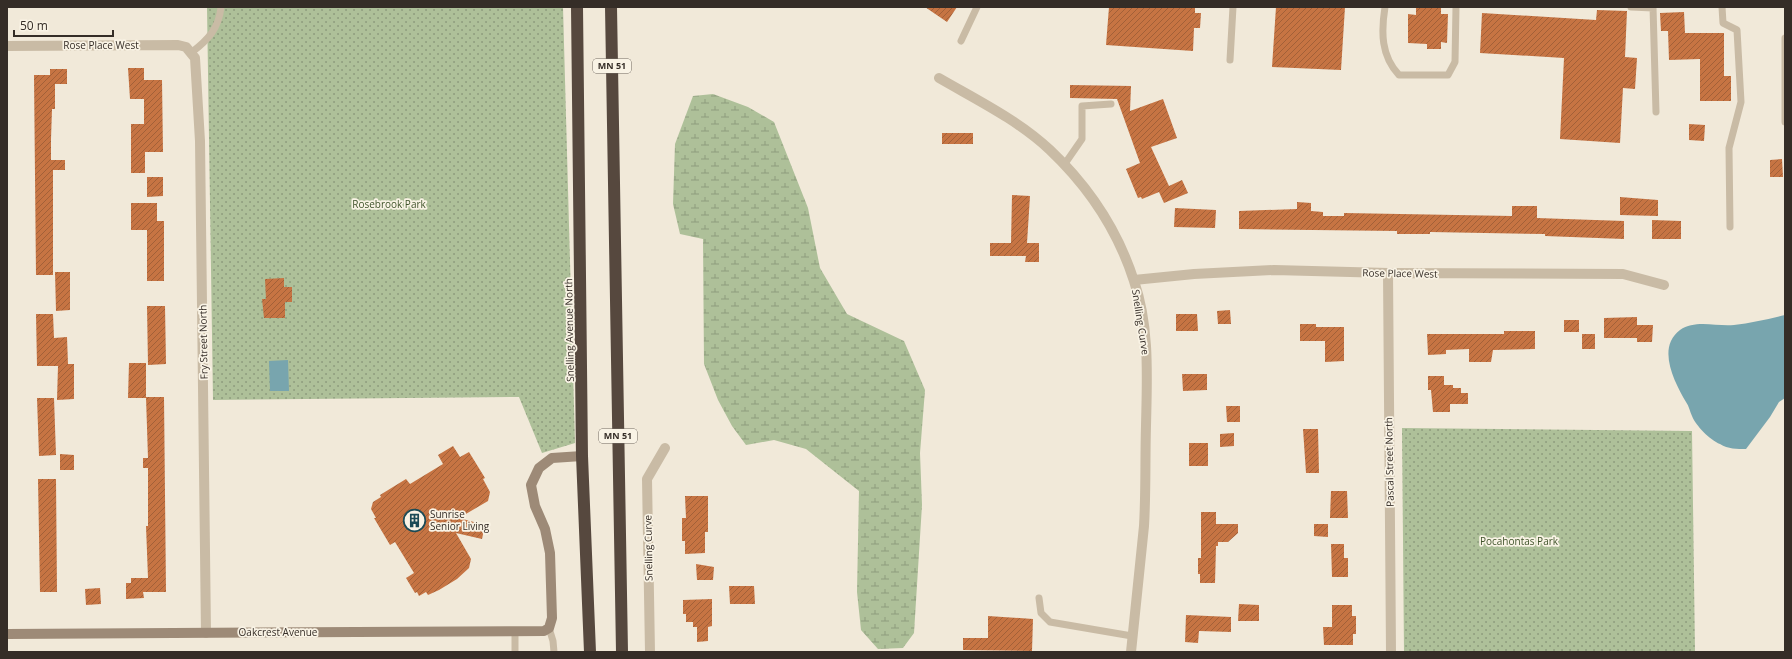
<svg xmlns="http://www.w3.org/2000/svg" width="1792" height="659" font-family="'Open Sans',sans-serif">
<defs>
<pattern id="wetland-marsh" width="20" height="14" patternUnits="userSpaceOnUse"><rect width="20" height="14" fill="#aec099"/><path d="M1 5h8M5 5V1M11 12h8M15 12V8" fill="none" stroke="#8e9c7d"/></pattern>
<pattern id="park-dots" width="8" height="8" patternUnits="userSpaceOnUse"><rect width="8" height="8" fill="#aec099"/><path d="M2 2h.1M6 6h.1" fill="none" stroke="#8e9c7d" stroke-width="1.8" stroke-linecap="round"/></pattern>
<pattern id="building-hatch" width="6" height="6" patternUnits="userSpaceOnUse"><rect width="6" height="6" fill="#c67443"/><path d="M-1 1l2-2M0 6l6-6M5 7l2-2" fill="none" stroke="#a26038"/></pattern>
</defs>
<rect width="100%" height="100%" fill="#f1e9d9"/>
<path fill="url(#wetland-marsh)" d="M713,94l35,13 26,15 34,86 12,60 27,46 57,27 21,49 -5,63 2,52 -8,128 -11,15 -25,1 -17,-19 -4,-38 2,-101 -53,-42 -32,-9 -28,5 -14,-19 -14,-26 -14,-36 -1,-125 -23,-5 -7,-30 2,-60 18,-48z"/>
<path fill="url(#park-dots)" d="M207,7h356l12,436 -33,10 -23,-56 -306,3z
M1402,428l290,3 3,221h-291z"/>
<path fill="#78a5ae" d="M1785,315v83l-6,4 -9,15 -24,32c-9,0 -18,0 -26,-5 -10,-4 -24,-18 -28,-28 -2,-4 -3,-10 -6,-14 -11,-19 -30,-54 -6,-72 16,-11 37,-3 54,-5 17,-2 34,-6 51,-10z
M288,360l1,31h-19l-1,-30z"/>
<path fill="url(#building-hatch)" d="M925,7h32l-10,15z
M1109,7h86v6h6l-1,15h-6l-1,23 -87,-6z
M1276,7h69l-4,63 -69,-3z
M1416,7h25v7h7l-1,29 -6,-1v7h-14v-5l-19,-1v-29l8,1z
M1597,10l30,1 -2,46 12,1 -2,31 -12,-1 -3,55 -60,-4 4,-81 -84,-5 2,-40 114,7z
M1684,12l1,21h39v43h7v25h-31v-42l-31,1 -1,-29h-7l-1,-18z
M128,68h16v12h18l1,72h-18v21h-14v-49h13v-25h-14z
M50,69h17v15h-12v25h-3l-1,30v21h14v10h-12v105h-17l-2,-200h16z
M1070,85l61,1 -1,25 33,-12 14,39 -26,9 18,39 13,-6 6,13 -24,10 -5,-11 -17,7 -1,-2 -3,1 -12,-29 14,-6 -23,-64 -47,-1z
M1689,124l16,1 -1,16 -15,-1z
M942,133h31v11h-31z
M1782,159l1,18h-13v-17z
M147,177h16v19l-16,1z
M1012,195l18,1 -3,47h12v19h-14l1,-6h-36v-13h21z
M1620,197l38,3v16l-38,-1z
M1297,202l14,1v8l12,1v4h21v-3l168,3v-10h25v12l87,3v18l-79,-3v-2l-115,-2v2h-33v-3l-158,-2v-18l58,-2z
M131,203h26v18h7v60h-17v-51h-16z
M1175,208l41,2 -1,18 -41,-1z
M1652,220l29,1v18h-29z
M55,272h15v38l-14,1z
M284,278v9h8v15h-7v16h-21l-2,-19h4l-1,-20z
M147,306h18l1,58 -18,1z
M1230,310l1,14h-13l-1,-13z
M36,314h17l1,24 13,-1 1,27h6v35l-17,1 1,-34h-21z
M1176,314h21l1,17h-22z
M1637,317v8h16l-1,17h-15v-4h-33v-20z
M1564,320h15v12h-15z
M1300,324h16v3h28v34l-19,1v-21h-25z
M1504,331h31v18l-42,1 -2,12h-22v-13l-23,1v4l-18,1 -1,-21h77z
M1582,334h13v15h-13z
M129,363h17v35h-18z
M1182,374h25v16l-24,1z
M1428,376h16v9h9v3h8v5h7v11h-18v8h-17l-2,-22h-3z
M146,397h18l2,195h-23l1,6 -18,1v-16h5v-5h17l-2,-52h2v-58h-5v-10h5z
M37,398h17l2,57 -17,1z
M1226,406h14v16h-13z
M1303,429h15l1,44h-13z
M1234,433v13l-14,1v-13z
M1189,443h19v23h-19z
M453,446l7,11 9,-5 16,26 -2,1 7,13 -2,9 -29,17 26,7 -3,14 -26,-6 15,26 -2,9 -12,11 -18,11 -11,5 -2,-3 -7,4 -2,-4 -2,1 -9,-15 8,-5 -19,-31 -5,3 -16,-27h2l-5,-9 2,-7 8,-5 -1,-2 26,-16 4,5 33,-20 -5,-9z
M60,454l14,1v15h-14z
M38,479h18l1,113h-17z
M1331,491h16l1,27h-18z
M685,496h23v36h-3v21l-20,1v-13h-3v-23h4z
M1201,512h15v12h22v9l-10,9h-10v4h-2l-1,37h-15v-9h-2v-16h3z
M1314,524h14v13l-14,-1z
M1331,544h13v14h4v19h-16z
M696,564l18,3 -1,13h-16z
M729,586h25l1,18h-25z
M100,588l1,16 -15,1 -1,-16z
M712,599v27l-4,1v14l-11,1v-15h-4v-5h-7v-8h-3v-14z
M1239,604l20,1v16h-21z
M1332,605h20v11h4v18h-3v11h-29l-1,-18h9z
M1186,615l45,2v15l-32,-1 -1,12 -13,-1z
M988,616l45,3 -1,32 -69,-1v-12h25z"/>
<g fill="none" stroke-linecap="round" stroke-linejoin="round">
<path stroke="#c9bba5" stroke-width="7" d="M1385,7c-4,25 -4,49 14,68h49l7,-13 1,-55
M1631,7l22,1
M1653,7l3,105
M1722,7l1,16 14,7 4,72 -12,46 1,79
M1785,38v84
M961,41l16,-34
M192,52c16,-12 27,-24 29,-45
M1230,60l3,-53
M1064,165l18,-26v-33l29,-2
M1039,598l2,15 9,9 82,14
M549,628l4,13 1,11
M515,632v20"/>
<path stroke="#c9bba5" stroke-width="10" d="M7,46l171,-1 8,2 9,11 5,83 6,492
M939,78c38,22 79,42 111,72 38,36 68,81 84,131 16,46 13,97 12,145 -1,33 0,67 -2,100 -4,42 -9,84 -13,126
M1388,273l3,379
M1134,280l60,-6 80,-4 114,3 235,1 41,11
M650,652l-3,-173 18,-31"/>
<path stroke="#9d8a77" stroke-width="10" d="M7,634l537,-3 5,-3 3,-10 -2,-65 -5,-24 -10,-23 -4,-21 8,-17 13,-10 30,-2"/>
<path stroke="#56483e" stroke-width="12" d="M577,7l5,449 8,196
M611,7l11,645"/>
</g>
<defs>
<symbol id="building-ring" viewBox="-11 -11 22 22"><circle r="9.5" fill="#f9f3e5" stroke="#1c4b56" stroke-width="1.5"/><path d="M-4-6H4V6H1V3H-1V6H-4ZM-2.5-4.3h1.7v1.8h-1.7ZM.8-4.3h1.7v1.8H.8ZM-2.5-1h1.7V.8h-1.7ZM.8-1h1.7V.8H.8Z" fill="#1c4b56"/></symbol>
</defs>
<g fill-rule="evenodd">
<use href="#building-ring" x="402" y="508" width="25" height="25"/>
</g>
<g text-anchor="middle" stroke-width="3.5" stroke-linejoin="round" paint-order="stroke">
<g fill="#f9f3e5" stroke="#706860" stroke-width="1">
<rect x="593" y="59" width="38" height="14" rx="3"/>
<rect x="599" y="429" width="38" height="14" rx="3"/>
</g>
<g font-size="9" font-weight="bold" fill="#352d27">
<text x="612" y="69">MN 51</text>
<text x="618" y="439">MN 51</text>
</g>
<g font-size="10" fill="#352d27" stroke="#f9f3e5">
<text x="101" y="49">Rose Place West</text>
<text transform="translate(1400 273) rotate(1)" y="4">Rose Place West</text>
<text transform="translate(1141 322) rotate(81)" y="4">Snelling Curve</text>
<text transform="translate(569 330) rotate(-91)" y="4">Snelling Avenue North</text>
<text transform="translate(203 342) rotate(-91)" y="4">Fry Street North</text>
<text transform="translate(1389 462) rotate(-91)" y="4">Pascal Street North</text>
<text transform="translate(648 548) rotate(-91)" y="4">Snelling Curve</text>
<text x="278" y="636">Oakcrest Avenue</text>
</g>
<g font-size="10" fill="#3f532a" stroke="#f9f3e5">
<text x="389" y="208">Rosebrook Park</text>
<text x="1519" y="545">Pocahontas Park</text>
</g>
<g font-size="10" fill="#352d27" stroke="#f9f3e5" text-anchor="start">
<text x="430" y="518">Sunrise<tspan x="430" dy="12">Senior Living</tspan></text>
</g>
</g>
<rect width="1792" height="659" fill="none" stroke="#352d27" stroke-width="16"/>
<path d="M14 30v6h99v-6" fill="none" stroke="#352d27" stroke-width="2"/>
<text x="20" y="30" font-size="12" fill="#352d27" stroke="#f9f3e5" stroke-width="3" paint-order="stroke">50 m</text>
</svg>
